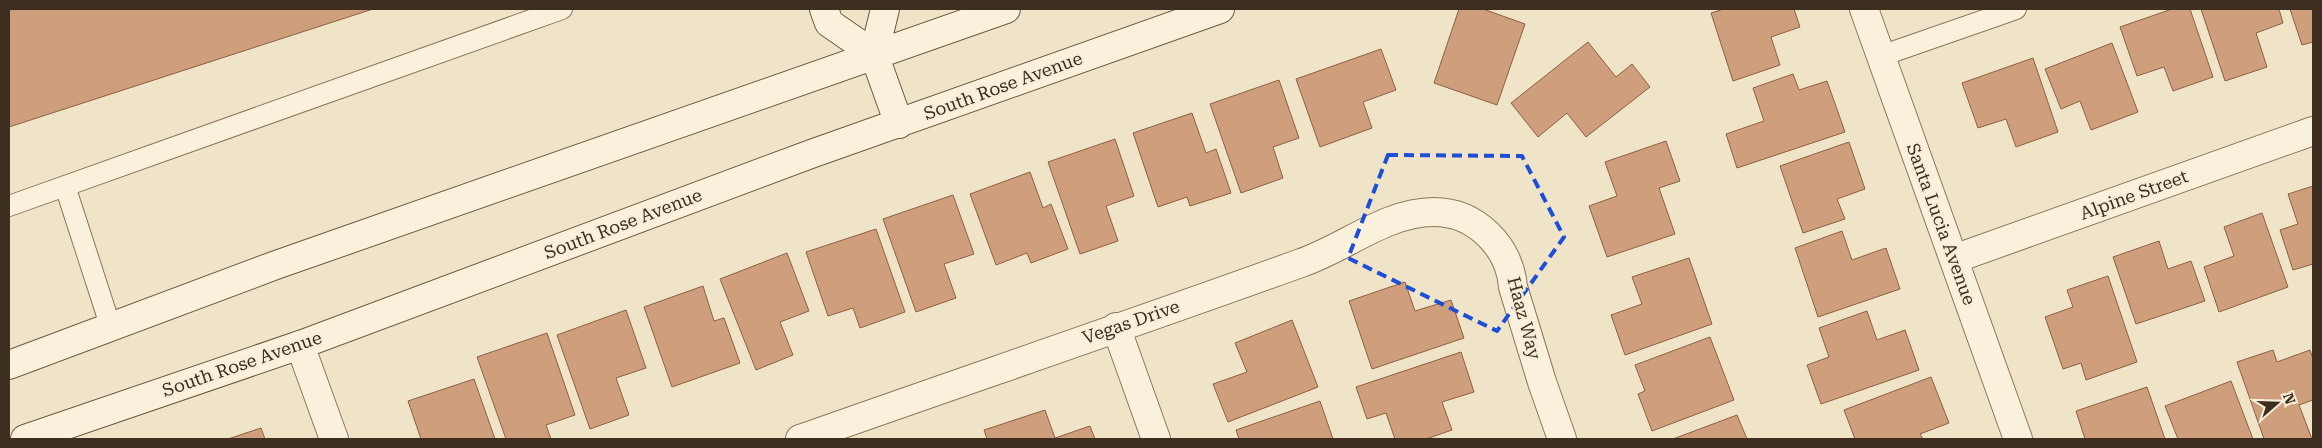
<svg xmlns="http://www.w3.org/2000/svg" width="2322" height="448" font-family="'Roboto Serif',serif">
<rect width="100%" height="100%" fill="#f0e4c8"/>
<path fill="#cf9f7d" stroke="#8d5f41" d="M9,9h364l-364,118z
M1459,9h24l42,15 -28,81 -63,-22z
M1724,9h70l6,18 -29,10 9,28 -47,16 -22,-68z
M2172,9h18l23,68 -40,14 -9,-24 -27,9 -17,-49z
M2201,9h78l4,14 -27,10 11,34 -42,14z
M2290,9h23v33l-11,3z
M1588,42l28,35 16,-13 18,23 -64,50 -19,-24 -29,24 -27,-34z
M2112,43l26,69 -47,18 -11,-29 -19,8 -16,-40z
M1381,49l15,41 -33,12 9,26 -52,19 -24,-68z
M2033,58l25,74 -42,15 -10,-28 -28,9 -16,-45z
M1793,74l6,16 28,-9 18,51 -108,36 -11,-34 38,-13 -11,-33z
M1279,80l20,58 -26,9 10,31 -42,15 -31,-89z
M1192,113l14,40 10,-4 15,44 -41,13 -3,-9 -29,10 -25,-74z
M1115,139l19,57 -28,10 12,35 -38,13 -32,-92z
M1666,141l14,40 -21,7 16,46 -68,23 -18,-51 28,-10 -12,-34z
M1849,142l16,47 -28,10 8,20 -42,14 -23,-67z
M1030,172l13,36 8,-4 17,45 -37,14 -4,-10 -31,12 -26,-71z
M2313,186v78l-20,6 -13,-40 18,-6 -10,-30z
M953,195l21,59 -30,10 12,34 -40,14 -33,-93z
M2262,213l26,74 -69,25 -15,-45 30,-11 -10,-29z
M876,229l29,83 -45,16 -7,-20 -25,8 -22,-64z
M1842,231l10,29 34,-12 14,41 -82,28 -23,-69z
M2159,241l9,28 23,-8 14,40 -69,23 -23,-67z
M787,253l22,58 -29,11 13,33 -37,15 -36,-91z
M1689,258l23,66 -87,31 -14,-40 31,-11 -10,-27z
M2108,276l29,86 -51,18 -5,-17 -18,6 -18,-52 28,-10 -6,-17z
M1405,282l10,29 36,-11 13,38 -92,31 -23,-68z
M703,286l11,35 10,-3 16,45 -68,24 -28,-80z
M626,310l20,58 -30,10 13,37 -39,14 -33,-94z
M1867,311l10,29 28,-10 14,40 -98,34 -14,-39 22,-8 -10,-29z
M1292,320l26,67 -90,35 -15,-38 34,-12 -12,-29z
M547,333l28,82 -29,10 5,14h-45l-29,-82z
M1710,337l24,63 -82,31 -14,-37 7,-3 -10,-26z
M2273,350l4,12 33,-12 3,9v41l-14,5 13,34h-48l-27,-77z
M1461,352l13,40 -32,10 10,28 -26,9h-31l-9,-26 -19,6 -11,-32z
M1931,377l18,46 -29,11 3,5h-68l-11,-29z
M474,379l21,60h-74l-13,-38z
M2231,381l22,58h-75l-13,-33z
M2147,387l18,52h-80l-9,-28z
M1320,401l13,38h-94l-3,-9z
M1045,410l10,28 35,-12 5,13h-108l-3,-9z
M1737,415l10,24h-74z
M261,428l4,11h-37z"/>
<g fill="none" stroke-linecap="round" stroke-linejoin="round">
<defs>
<path id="lane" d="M1881,56l135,-47
M65,186l46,142
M9,206l553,-197"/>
<path id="street" d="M1864,9l154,430
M1954,259l359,-128
M1116,327l40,112
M300,345l34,94
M800,439c167,-59 335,-116 501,-176 44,-15 85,-51 133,-51 42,0 76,35 79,75l29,95 20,57"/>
<path id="secondary" d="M824,9l5,14 45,31
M874,54l25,70
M874,54l11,-45
M9,365l267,-100 730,-256
M25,439l275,-94 511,-191 409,-145"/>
</defs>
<use href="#lane" stroke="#8d765c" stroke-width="22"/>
<use href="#street" stroke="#8d765c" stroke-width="30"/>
<use href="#secondary" stroke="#6f573f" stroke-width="30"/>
<use href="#lane" stroke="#faf1dc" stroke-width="20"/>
<use href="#street" stroke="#faf1dc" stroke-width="28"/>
<use href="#secondary" stroke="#faf1dc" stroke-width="28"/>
</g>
<path fill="none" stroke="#1d4ed8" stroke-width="4" stroke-dasharray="10 6" stroke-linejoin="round" d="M1388,155l134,1 42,81 -67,94 -149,-73z"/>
<g text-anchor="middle" stroke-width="5" stroke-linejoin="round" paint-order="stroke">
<g font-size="18" fill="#3d2e20" stroke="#f7eed8">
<text transform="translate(1003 86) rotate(-20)" y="6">South Rose Avenue</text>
<text transform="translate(2134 195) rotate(-20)" y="6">Alpine Street</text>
<text transform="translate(623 224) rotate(-21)" y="6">South Rose Avenue</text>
<text transform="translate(1941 224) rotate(70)" y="6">Santa Lucia Avenue</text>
<text transform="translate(1524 318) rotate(75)" y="6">Haaz Way</text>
<text transform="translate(1131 322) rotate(-19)" y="6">Vegas Drive</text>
<text transform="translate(242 364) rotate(-19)" y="6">South Rose Avenue</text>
</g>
</g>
<rect width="2322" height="448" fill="none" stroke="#3d2e20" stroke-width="20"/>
<g transform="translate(2277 403) rotate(70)" stroke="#f7eed8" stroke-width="4" paint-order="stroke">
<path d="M0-4L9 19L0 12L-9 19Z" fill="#3d2e20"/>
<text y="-8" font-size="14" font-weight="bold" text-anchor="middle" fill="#3d2e20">N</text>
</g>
</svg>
